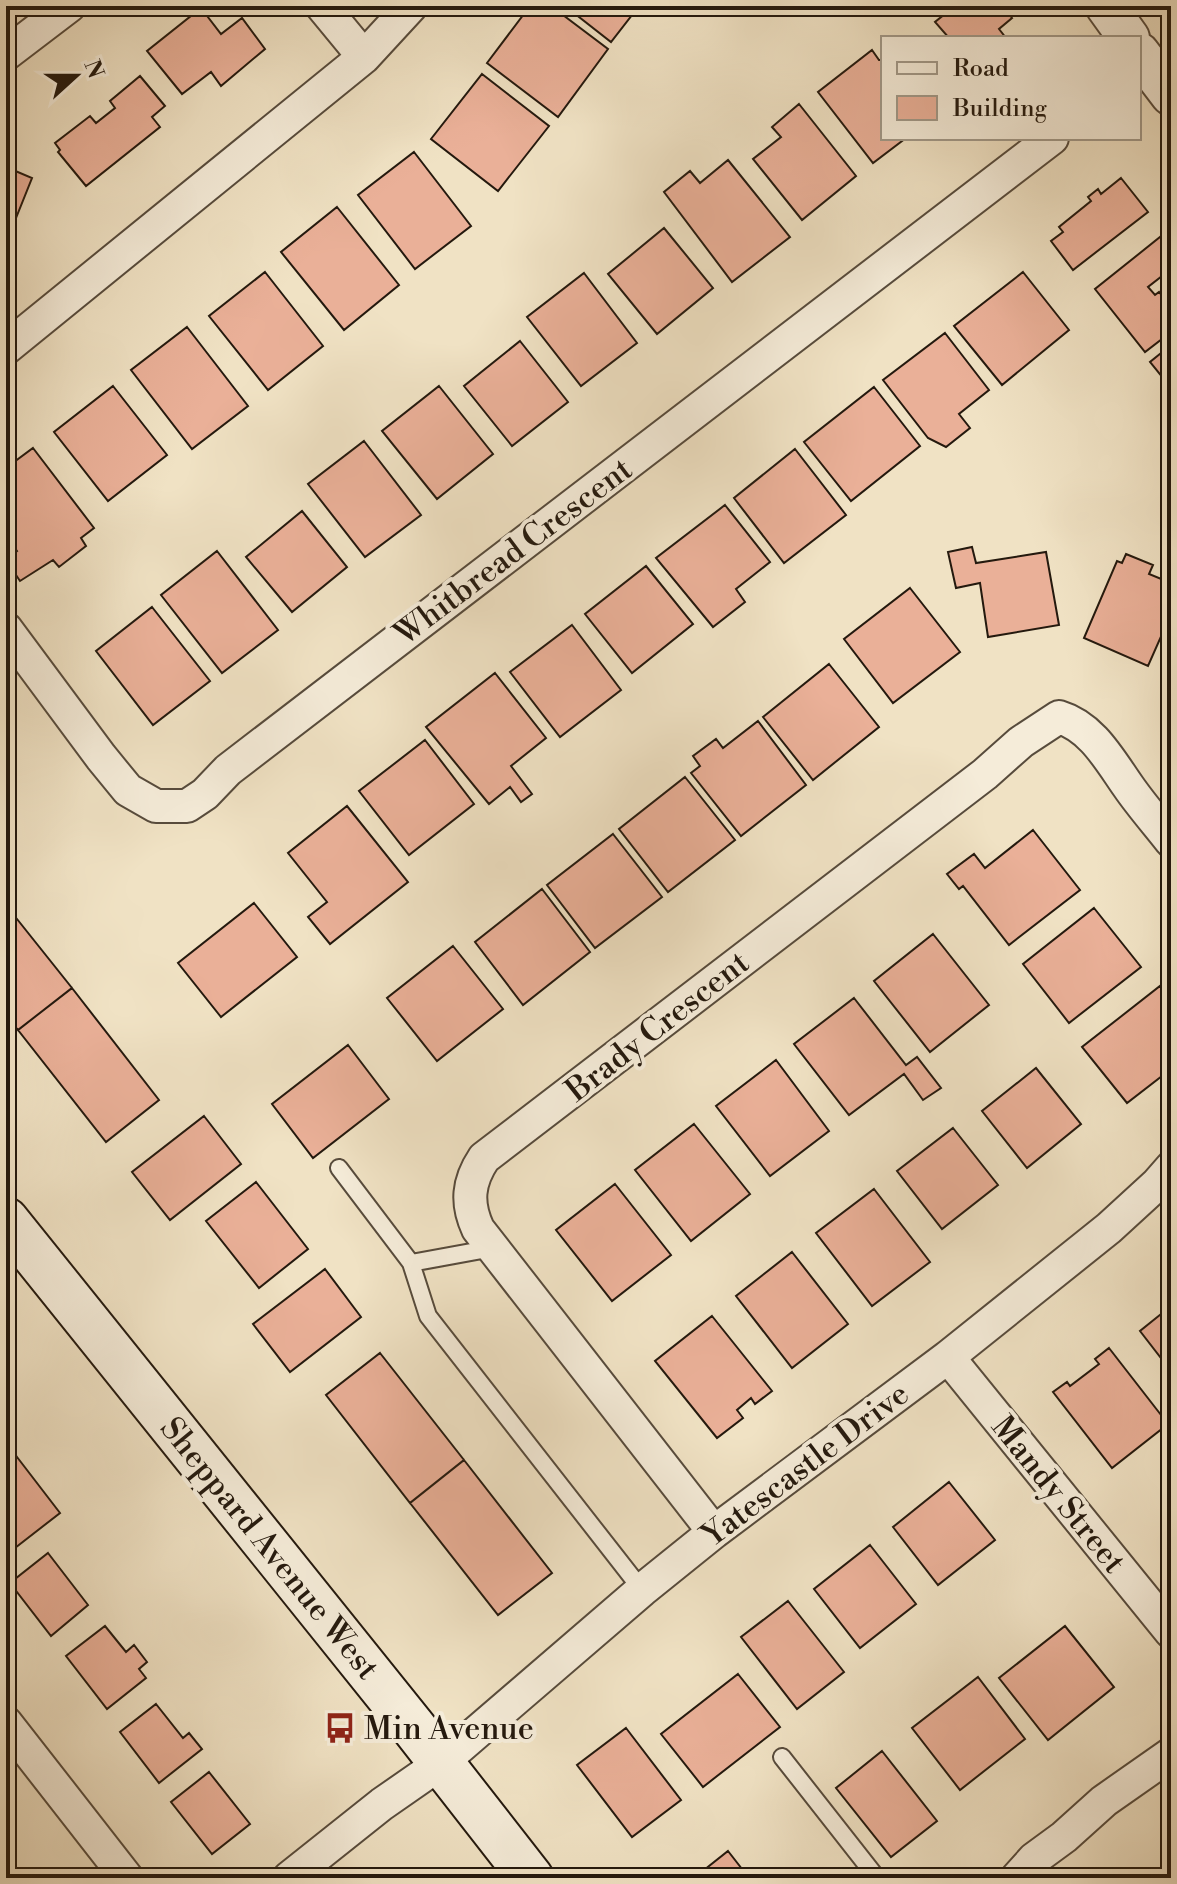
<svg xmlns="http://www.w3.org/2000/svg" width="1177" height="1884" font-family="'Libre Bodoni',serif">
<rect width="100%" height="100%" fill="#f0e2c4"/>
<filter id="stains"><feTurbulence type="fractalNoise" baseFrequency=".0025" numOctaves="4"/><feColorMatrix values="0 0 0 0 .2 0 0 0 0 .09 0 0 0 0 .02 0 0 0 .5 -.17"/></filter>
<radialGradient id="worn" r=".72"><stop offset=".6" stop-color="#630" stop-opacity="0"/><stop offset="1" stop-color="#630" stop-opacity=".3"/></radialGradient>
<path fill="#eab098" stroke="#24190e" stroke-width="2" d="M530,6h21l57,43 -50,68 -71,-54z
M565,6h74l-28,36z
M955,6h48l9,12 -13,11 7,9h-57l-14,-16z
M201,8l20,26 21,-16 23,31 -44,37 -10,-14 -29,22 -35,-43z
M872,50l7,10h4v78h23l-33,25 -55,-71z
M482,74l67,52 -51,65 -67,-52z
M140,76l25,30 -13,11 8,10 -74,59 -28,-34 2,-2 -5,-7 35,-27 6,7 19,-15 -5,-7z
M799,104l57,72 -54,44 -49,-61 28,-22 -9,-10z
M414,152l57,74 -56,43 -57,-74z
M728,160l62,77 -58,45 -68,-90 26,-21 10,12z
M6,167l26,11 -26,65z
M1121,178l27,34 -75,58 -22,-29 12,-9 -4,-5 32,-26 -3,-4 10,-8 3,5z
M337,207l62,78 -55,45 -63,-78z
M664,228l49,60 -56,46 -49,-60z
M1165,233l6,8v28l-23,18 7,8 4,-3 8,10 -4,4 8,10v16l-26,20 -50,-63z
M265,272l58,74 -55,44 -59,-74z
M1023,272l46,58 -67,55 -48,-59z
M584,273l53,70 -56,43 -54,-69z
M187,327l61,79 -56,43 -61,-79z
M945,333l44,57 -30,24 11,14 -24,19 -18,-9 -45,-58z
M520,341l48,61 -56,44 -48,-60z
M1171,345v43l-21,-26z
M113,386l54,69 -59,46 -54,-69z
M439,386l54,68 -56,45 -55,-68z
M874,387l46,59 -69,55 -47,-59z
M364,441l57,74 -56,42 -57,-73z
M33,448l61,80 -13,10 5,8 -27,21 -6,-7 -33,21 -14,-21 11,-9 -11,-15v-68z
M795,449l51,66 -62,48 -50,-65z
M725,505l45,57 -34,27 9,13 -32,25 -57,-69z
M302,511l45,56 -55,45 -46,-55z
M972,547l4,16 70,-11 13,73 -71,12 -8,-54 -24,5 -8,-36z
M217,551l61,79 -56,43 -61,-78z
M1126,554l27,11 -4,9 22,9v31l-23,52 -64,-28 33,-77 5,2z
M646,566l47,58 -61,49 -47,-59z
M910,588l50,64 -67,51 -49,-64z
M152,607l58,74 -57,44 -57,-74z
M572,625l49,65 -61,47 -50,-65z
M829,664l50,63 -66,53 -50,-63z
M495,673l51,65 -35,28 21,28 -11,8 -11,-15 -21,17 -63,-77z
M758,721l48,64 -65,51 -50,-63 9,-7 -7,-10 23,-17 7,9z
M425,740l49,64 -65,51 -50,-64z
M685,777l50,63 -67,52 -49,-63z
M347,806l61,76 -78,62 -22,-27 19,-15 -39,-49z
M1033,830l47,60 -71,55 -46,-59 -4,3 -12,-15 27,-20 11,14z
M613,834l49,63 -67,51 -48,-63z
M542,889l48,63 -67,53 -48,-63z
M254,903l43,54 -76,60 -43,-54z
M1094,908l47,59 -72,56 -46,-59z
M13,914l59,74 -54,42 -12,-15v-96z
M933,934l56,71 -59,47 -56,-71z
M453,946l50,63 -66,52 -50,-63z
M1160,986l11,13v5l-4,3 4,5v57l-44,34 -45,-56z
M72,988l87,112 -53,42 -88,-112z
M854,998l52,67 11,-8 24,31 -18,12 -19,-26 -55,41 -55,-71z
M348,1045l41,54 -76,59 -41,-54z
M776,1060l53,71 -59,45 -54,-70z
M1036,1068l45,56 -54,44 -45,-57z
M204,1116l37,48 -71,56 -38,-48z
M694,1124l56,70 -59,47 -56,-71z
M953,1128l45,57 -56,44 -45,-58z
M256,1182l52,67 -49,39 -53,-67z
M615,1184l56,71 -59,46 -56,-71z
M874,1189l56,73 -58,44 -56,-73z
M792,1252l56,72 -56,44 -56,-72z
M325,1269l36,48 -71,55 -37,-48z
M1171,1306v65l-31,-40z
M712,1316l60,75 -17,13 -4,-6 -14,12 6,8 -26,20 -62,-77z
M1109,1348l59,76 -56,44 -59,-76 14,-10 3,4 29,-22 -4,-5z
M380,1353l84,107 -54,43 -84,-108z
M17,1457l43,56 -54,42v-89z
M464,1460l88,113 -54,42 -88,-112z
M949,1482l46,58 -57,45 -45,-58z
M870,1545l46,59 -56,44 -46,-59z
M48,1553l40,52 -37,31 -41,-53z
M788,1601l56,71 -47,37 -56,-72z
M105,1626l21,26 8,-7 13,17 -8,7 7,9 -39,31 -41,-53z
M1065,1626l49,61 -66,53 -49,-62z
M738,1674l42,53 -77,60 -42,-53z
M978,1677l47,62 -65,51 -48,-62z
M156,1704l27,34 6,-5 13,16 -43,34 -39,-51z
M626,1728l55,72 -49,37 -55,-72z
M882,1751l55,70 -46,36 -55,-69z
M209,1772l41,52 -38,30 -41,-52z
M728,1851l21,27h-55z"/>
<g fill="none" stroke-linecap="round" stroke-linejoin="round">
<defs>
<path id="service" d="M339,1168l72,95 17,53 214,274
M411,1263l82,-15
M782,1757l95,121"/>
<path id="minor" d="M322,6l42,51
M6,54l63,-48
M6,348l358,-291 47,-51
M6,629l95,128 27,33 28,16h31l18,-12 23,-24 824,-632
M948,1357l223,275
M714,1532l-236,-303c-12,-26 -10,-47 6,-71l501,-384 36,-32 38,-25c33,10 50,42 69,69 13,19 29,37 43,55
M6,1723l121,155
M289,1878l93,-74 59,-41 201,-173 72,-58 234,-175 161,-129 48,-44 14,-16
M1017,1878l17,-19 30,-22 40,-36 67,-47"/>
<path id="tertiary" d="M1106,6l23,32
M1139,53l32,42"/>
<path id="secondary" d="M6,1220l408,508 117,150"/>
</defs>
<use href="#service" stroke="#574b3c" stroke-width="20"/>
<use href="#minor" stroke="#574b3c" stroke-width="36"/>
<use href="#tertiary" stroke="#574b3c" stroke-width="44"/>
<use href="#secondary" stroke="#24190e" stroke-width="48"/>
<use href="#service" stroke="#f5ecd9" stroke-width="16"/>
<use href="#minor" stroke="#f5ecd9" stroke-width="32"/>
<use href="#tertiary" stroke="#f5ecd9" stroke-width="40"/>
<use href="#secondary" stroke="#f5ecd9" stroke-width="44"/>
</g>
<defs>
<symbol id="bus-bare" viewBox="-9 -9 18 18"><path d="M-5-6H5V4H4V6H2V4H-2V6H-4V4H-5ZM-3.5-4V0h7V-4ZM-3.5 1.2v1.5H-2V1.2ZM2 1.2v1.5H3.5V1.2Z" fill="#8f2418" stroke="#f5ecd9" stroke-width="2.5" paint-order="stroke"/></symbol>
</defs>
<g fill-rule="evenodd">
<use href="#bus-bare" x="318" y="1706" width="44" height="44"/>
</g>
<g text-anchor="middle" stroke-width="8" stroke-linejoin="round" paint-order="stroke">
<g font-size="32" fill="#24190e" stroke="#f5ecd9">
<text transform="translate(513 551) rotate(-37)" y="11">Whitbread Crescent</text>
<text transform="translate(657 1026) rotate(-38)" y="11">Brady Crescent</text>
<text transform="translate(805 1464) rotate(-37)" y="11">Yatescastle Drive</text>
<text transform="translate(1059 1494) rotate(51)" y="11">Mandy Street</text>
<text transform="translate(270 1548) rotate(51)" y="11">Sheppard Avenue West</text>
</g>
<g font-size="32" fill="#24190e" stroke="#f5ecd9" text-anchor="start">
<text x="364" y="1739">Min Avenue</text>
</g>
</g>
<rect width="1177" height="1884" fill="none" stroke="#f0e2c4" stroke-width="32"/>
<rect x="8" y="8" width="1161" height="1868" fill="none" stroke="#24190e" stroke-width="4"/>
<rect x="16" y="16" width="1145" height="1852" fill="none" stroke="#24190e" stroke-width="2"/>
<rect x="881" y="36" width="260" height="104" fill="#f5ecd9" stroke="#a19888" stroke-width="2"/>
<rect x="897" y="62" width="40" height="12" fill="#f5ecd9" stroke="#a19888" stroke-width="2"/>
<text x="953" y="76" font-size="24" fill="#24190e">Road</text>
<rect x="897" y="96" width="40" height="24" fill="#eab098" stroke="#a19888" stroke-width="2"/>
<text x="953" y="116" font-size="24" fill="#24190e">Building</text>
<g transform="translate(76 76) rotate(69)" stroke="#f5ecd9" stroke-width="6" paint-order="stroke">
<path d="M0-6L14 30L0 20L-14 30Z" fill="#24190e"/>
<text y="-12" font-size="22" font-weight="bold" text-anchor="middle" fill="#24190e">N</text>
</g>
<rect width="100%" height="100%" filter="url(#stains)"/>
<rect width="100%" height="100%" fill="url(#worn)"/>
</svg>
